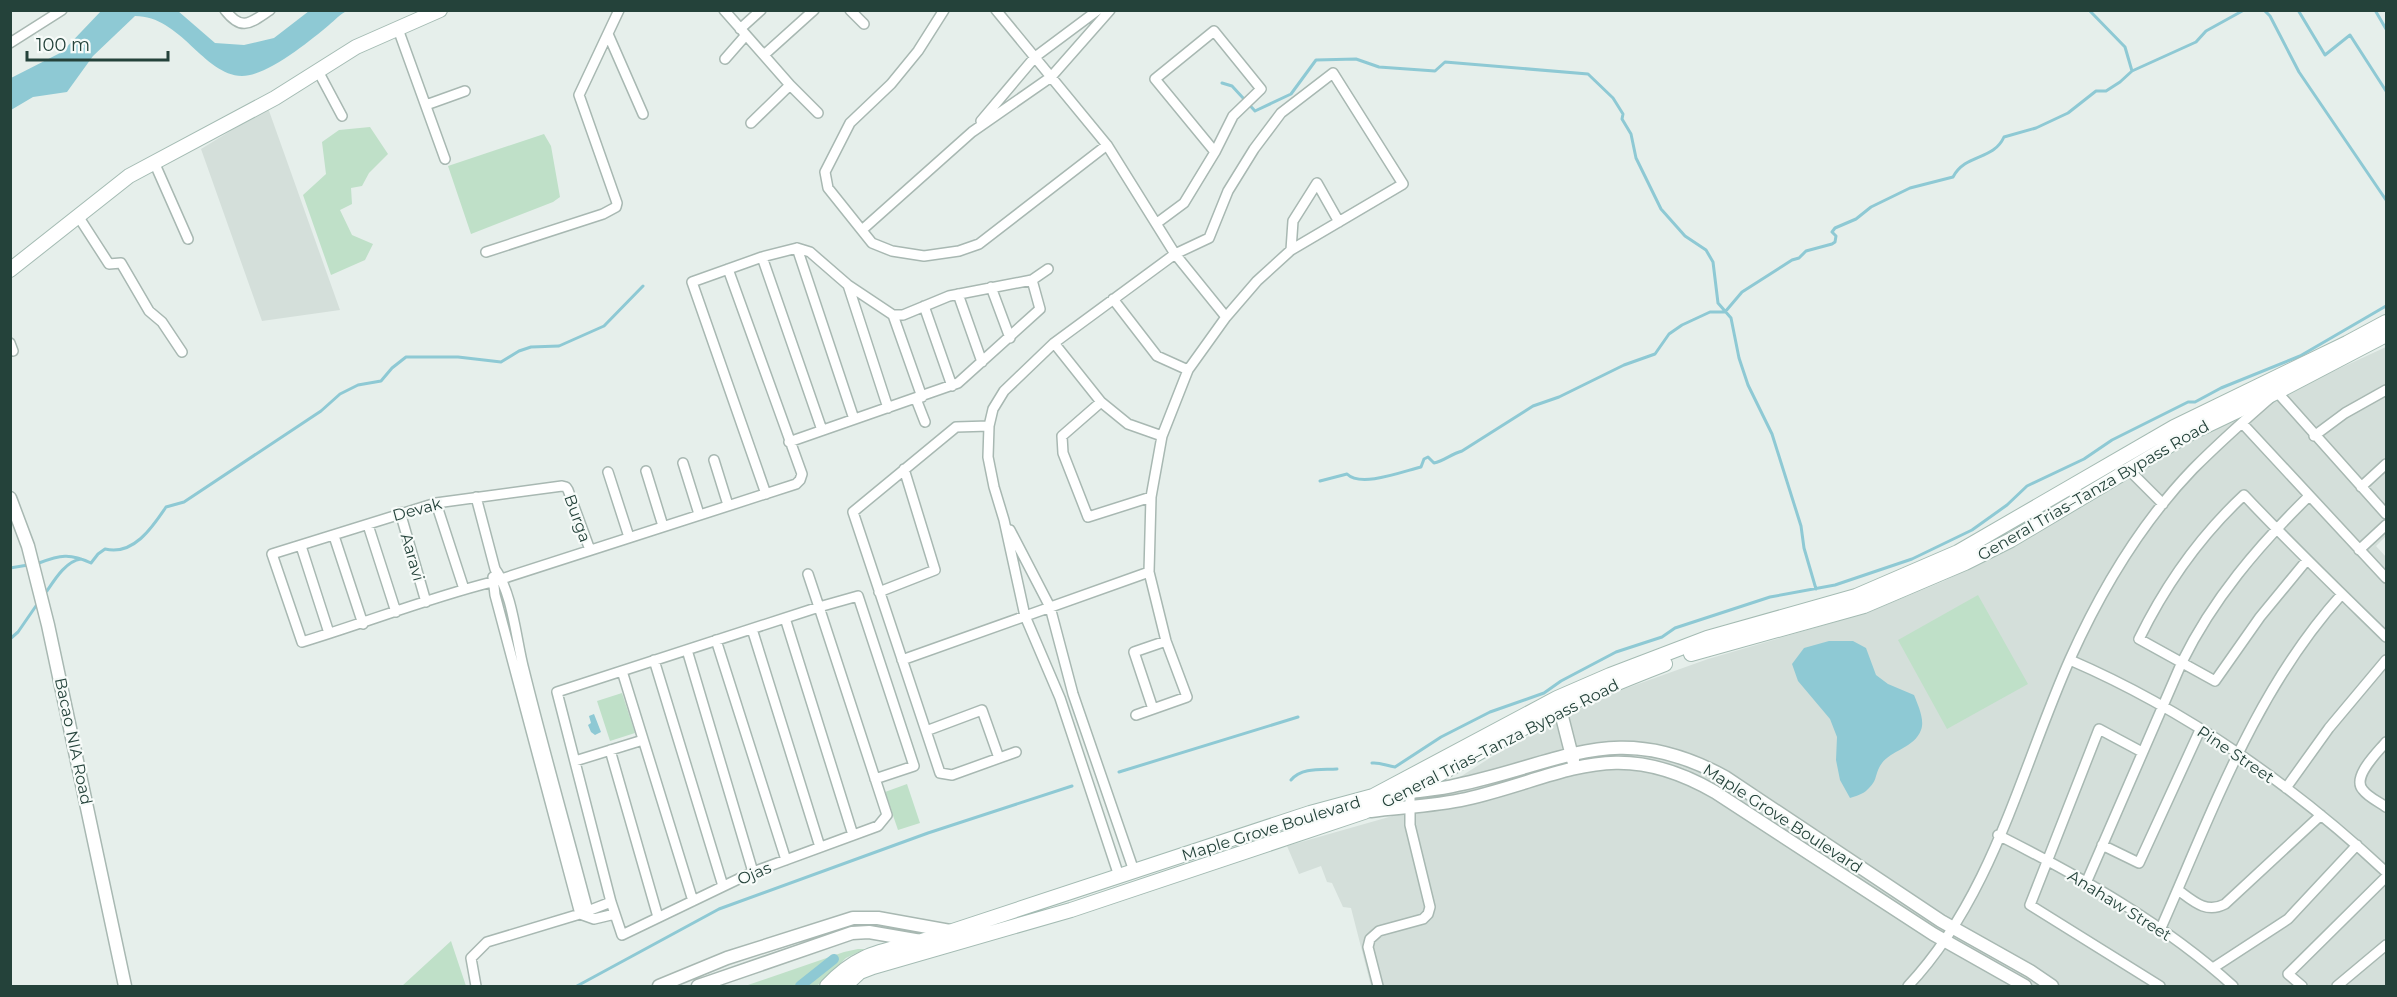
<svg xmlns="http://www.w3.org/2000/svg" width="2397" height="997" font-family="Montserrat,sans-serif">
<rect width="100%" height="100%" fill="#e6efeb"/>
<path fill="#d4dfda" d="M268,108l72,202 -78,11 -61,-172z
M2386,347v189l-10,10 10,11v429h-1015l-20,-78 -8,-1 -11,-24 -5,-1 -6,-16 -22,8 -12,-28 116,-33 90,-57 84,-46 47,-21 84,-30 161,-47 75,-31 41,-20 65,-37 141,-85 95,-46z"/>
<path fill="#bfe0c8" d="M370,127l18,27 -19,19 -7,13 -11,2 1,16 -12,6 12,25 21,9 -8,16 -34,15 -28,-80 23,-21 -4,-32 17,-12z
M544,134l7,12 9,51 -7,5 -82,32 -23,-68z
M1978,595l50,89 -81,45 -49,-89z
M622,693l13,40 -25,8 -13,-40z
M907,784l13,39 -22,7 -13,-38z
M451,941l15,45h-64z
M858,949h7l-19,9 -29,28h-72l99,-34z"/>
<path fill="#8ec9d4" d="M102,10l76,1 37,32 29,2 30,-7 35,-27h38c-7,3 -12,9 -18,14 -19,16 -62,51 -87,51 -39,-1 -61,-60 -107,-60l-42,40 -26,36 -34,5 -22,13v-32l51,-26z
M1829,641h24l13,7 10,27 12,9 26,11c4,10 11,25 7,35 -7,19 -32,20 -41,36 -6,11 -2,14 -13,24 -4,4 -11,6 -17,8l-10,-18 -4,-20 1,-23 -7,-18 -32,-38 -6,-17 12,-16z
M594,714l7,18 -6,3 -4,-3 -3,-7 3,-2 -2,-7z"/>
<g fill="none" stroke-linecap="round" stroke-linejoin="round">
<path stroke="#8ec9d4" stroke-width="3" d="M2089,10l36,37 7,24
M2264,10l6,6 29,56 87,128
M2298,10l27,45 25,-20 36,56
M2375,10l11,19
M1222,83l10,3 23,25 36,-17 25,-34 40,-1 23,8 56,4 10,-9 143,12 25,24 10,16 -1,5 9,15 5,24 25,51 24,27 21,14 7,12 5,41 13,15 8,40 9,27 24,49 29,92 3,22 12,41
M1320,481l27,-7c14,14 57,-3 74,-7l3,-8 4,-2 6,6c10,-2 17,-9 28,-12l71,-45 26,-9 65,-32 31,-11 14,-20 13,-9 28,-13h15l17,-20 50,-32 7,-2 7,-7 26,-7 3,-2 1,-6 -4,-4 3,-4 21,-9 15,-12 39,-19 43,-11c13,-24 40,-16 51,-40l32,-9 32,-15 28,-22h10l14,-9 12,-11 64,-29 10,-11 38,-21
M39,563c21,-8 31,-10 52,0l7,-9 7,-5c28,7 47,-21 61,-42l18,-5 137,-91 19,-17 18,-9 23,-4 11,-13 14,-11h52l43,5 18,-11 12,-4 28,-1 45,-20 39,-40
M10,568l18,-3
M47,591c8,-12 19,-30 34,-32
M10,639l8,-7 20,-29
M1372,763c8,-1 15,3 23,4l46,-30 49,-25 54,-19 17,-12 55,-29 46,-15 13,-9 95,-31 65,-12 77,-26 60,-29 35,-25 20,-19 57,-27 28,-19 76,-38h7l26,-14 79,-32 86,-50
M1119,772l179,-55
M1291,780c11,-13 31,-10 46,-11
M577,986l142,-77 209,-76 144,-47"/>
<path stroke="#8ec9d4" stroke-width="10" d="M800,986l34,-27"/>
<defs>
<path id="minor" d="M225,10c17,22 25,13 45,0
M724,10l66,75 -39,38
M850,10l14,14
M944,10l-26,41 -27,33 -41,39 -25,49 3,16 44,55 20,8 32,5 35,-5 20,-7 128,-99
M996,10l111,135 68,109 51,63
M398,29l47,130
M740,29l21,-19
M608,34l35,80
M10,43l52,-33
M764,55l50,-45
M725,59l21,-24
M318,71l24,45
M790,85l28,28
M426,105l39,-14
M981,121l54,-64 63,-47
M154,162l34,77
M78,216l31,48 12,-1 28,48 13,11 20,30
M1157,223l27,-20 31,-51 18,-36 28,-27 -47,-58 -59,48 60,73
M862,230l110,-98 79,-55 59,-67
M797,248l57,171
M1291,250l2,-29 24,-38 22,39
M486,252l117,-38 13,-7 1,-4 -38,-108 40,-85
M762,257l60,173
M1032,280l16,-11
M848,285l40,123
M991,287l19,51
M958,294l24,68
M1113,299l44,57 31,14
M924,306l28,80
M893,315l29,82
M10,343l3,8
M1054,343l47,59 27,22 34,12
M916,399l9,23
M1101,402l-39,34 1,17 25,64 63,-20
M2242,423l144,155
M989,426l-33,1 -103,85 87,261 12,2 64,-23
M2314,436l31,-23 41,-23
M714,460l14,45
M683,463l16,51
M2128,469l35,35
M646,471l17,55
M608,472l21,65
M2361,487l25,-23
M766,494l-74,-212 70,-25 35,-9 13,4 38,33 45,30h10l46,-19 83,-16 8,29 -82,74 -169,59
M476,497l19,72c18,25 21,71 29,101 20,81 43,161 64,241
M436,503l28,86
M400,512l26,90
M368,525l28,87
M1010,530l40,77 23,87 61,177
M334,536l29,88
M301,546l28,87
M590,550l-22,-60 -2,-3 -4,-1 -126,17 -164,51 30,88c63,-19 126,-44 190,-60l304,-98 4,-4 2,-6 -74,-205
M2359,550l27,-25
M2307,560l-47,57 -45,64 -76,-42c26,-53 62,-104 105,-144 46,49 94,95 142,142
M808,574l11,33 68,208 -9,11 -125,46 -131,63 -11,-33 -54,-210 262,-85 39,-11 56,170 -39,13
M493,577l2,18 85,319 14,5 21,-5
M879,592l56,-22 -31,-101
M785,618l68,217
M752,629l68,218
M716,640l70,220
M687,650l66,222
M654,660l69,226
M902,660l247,-88
M2070,660c116,50 224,126 316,212
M622,671l71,230
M1153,709l-19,-57 32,-11
M926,731l56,-21 17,48
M2386,742c-8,10 -35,35 -23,48 5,7 16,12 23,17
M610,750l48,167
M2142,752l-43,-23 -69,176 130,81
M575,761l68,-21
M2286,788l43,-60 57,-68
M1998,835c83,42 167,89 235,151
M2102,845l37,18 61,-133
M1119,876l-59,-178 -35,-82 -21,-96 -10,-33 -6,-30 1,-31 4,-17 11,-18 50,-48 121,-89 34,-16 19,-47 26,-42 27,-36 52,-40 70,111 -112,66 -34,31 -31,36 -38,53 -26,66 -11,61 -2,75 17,69 21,56 -51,18
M2086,883l96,-221c31,-63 76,-116 126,-165
M2178,890c15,11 28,24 47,14l96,-89
M2160,930c52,-117 95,-240 182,-336
M2213,968l75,-49 69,-74
M476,986l-5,-28 16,-16 93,-28 31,-12
M1378,986l-10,-39 2,-8 9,-8 44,-12 5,-5 2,-7 -20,-82v-33
M1908,986c85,-90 113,-217 162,-327 31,-69 70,-135 123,-190 27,-27 55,-52 84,-77l109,122
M2302,986l-14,-12 98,-97
M2337,986l49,-41"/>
<path id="tertiary" d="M10,498l18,48 20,79 77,361
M1560,709l13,51
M1411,792c15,-2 31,-3 46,-7 106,-22 160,-67 268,-8l216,144 89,50 22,15
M1371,811c31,-4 64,-5 95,-12 99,-23 149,-65 249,-7l218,142 92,52
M659,986l68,-28 126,-40h25l72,13
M698,986l154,-53 17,-1 52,9"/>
<path id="secondary" d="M10,270l119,-94 146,-78 81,-51 84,-37
M1691,654l173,-48 101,-43 46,-23 178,-106 88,-42 109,-57
M827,986c31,-33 53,-34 95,-45l388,-128 63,-17 184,-98 53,-23 97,-37 149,-42 102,-44 216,-125 173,-84 39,-21
M845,986l15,-14 13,-5 198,-57 293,-98c67,-30 130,-69 195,-103 34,-17 70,-31 106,-45"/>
</defs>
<use href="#minor" stroke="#a8b8b2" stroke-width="12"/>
<use href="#tertiary" stroke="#a8b8b2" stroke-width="15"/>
<use href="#secondary" stroke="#a4bbb3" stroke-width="16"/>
<use href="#minor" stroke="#fff" stroke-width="9"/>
<use href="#tertiary" stroke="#fff" stroke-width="12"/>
<use href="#secondary" stroke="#fff" stroke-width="14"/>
</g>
<g text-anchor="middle" stroke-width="4.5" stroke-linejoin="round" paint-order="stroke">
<g font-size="16" fill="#24423a" stroke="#f7fbf9">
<text transform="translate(2093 490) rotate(-30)" y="6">General Trias–Tanza Bypass Road</text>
<text transform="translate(417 509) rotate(-15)" y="6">Devak</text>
<text transform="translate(578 518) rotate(70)" y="6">Burga</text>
<text transform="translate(413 557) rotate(74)" y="6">Aaravi</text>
<text transform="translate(74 741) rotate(78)" y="6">Bacao NIA Road</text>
<text transform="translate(1500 743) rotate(-27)" y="6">General Trias–Tanza Bypass Road</text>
<text transform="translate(2236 754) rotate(34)" y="6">Pine Street</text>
<text transform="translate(1783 818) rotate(33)" y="6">Maple Grove Boulevard</text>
<text transform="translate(1271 828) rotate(-17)" y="6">Maple Grove Boulevard</text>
<text transform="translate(754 873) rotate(-23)" y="6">Ojas</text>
<text transform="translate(2120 905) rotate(32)" y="6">Anahaw Street</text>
</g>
</g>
<rect width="2397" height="997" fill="none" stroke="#24423a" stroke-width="24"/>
<path d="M27 51v9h141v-9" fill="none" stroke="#24423a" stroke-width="3"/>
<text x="36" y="51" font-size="18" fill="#24423a" stroke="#f7fbf9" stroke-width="4.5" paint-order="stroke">100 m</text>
</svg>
